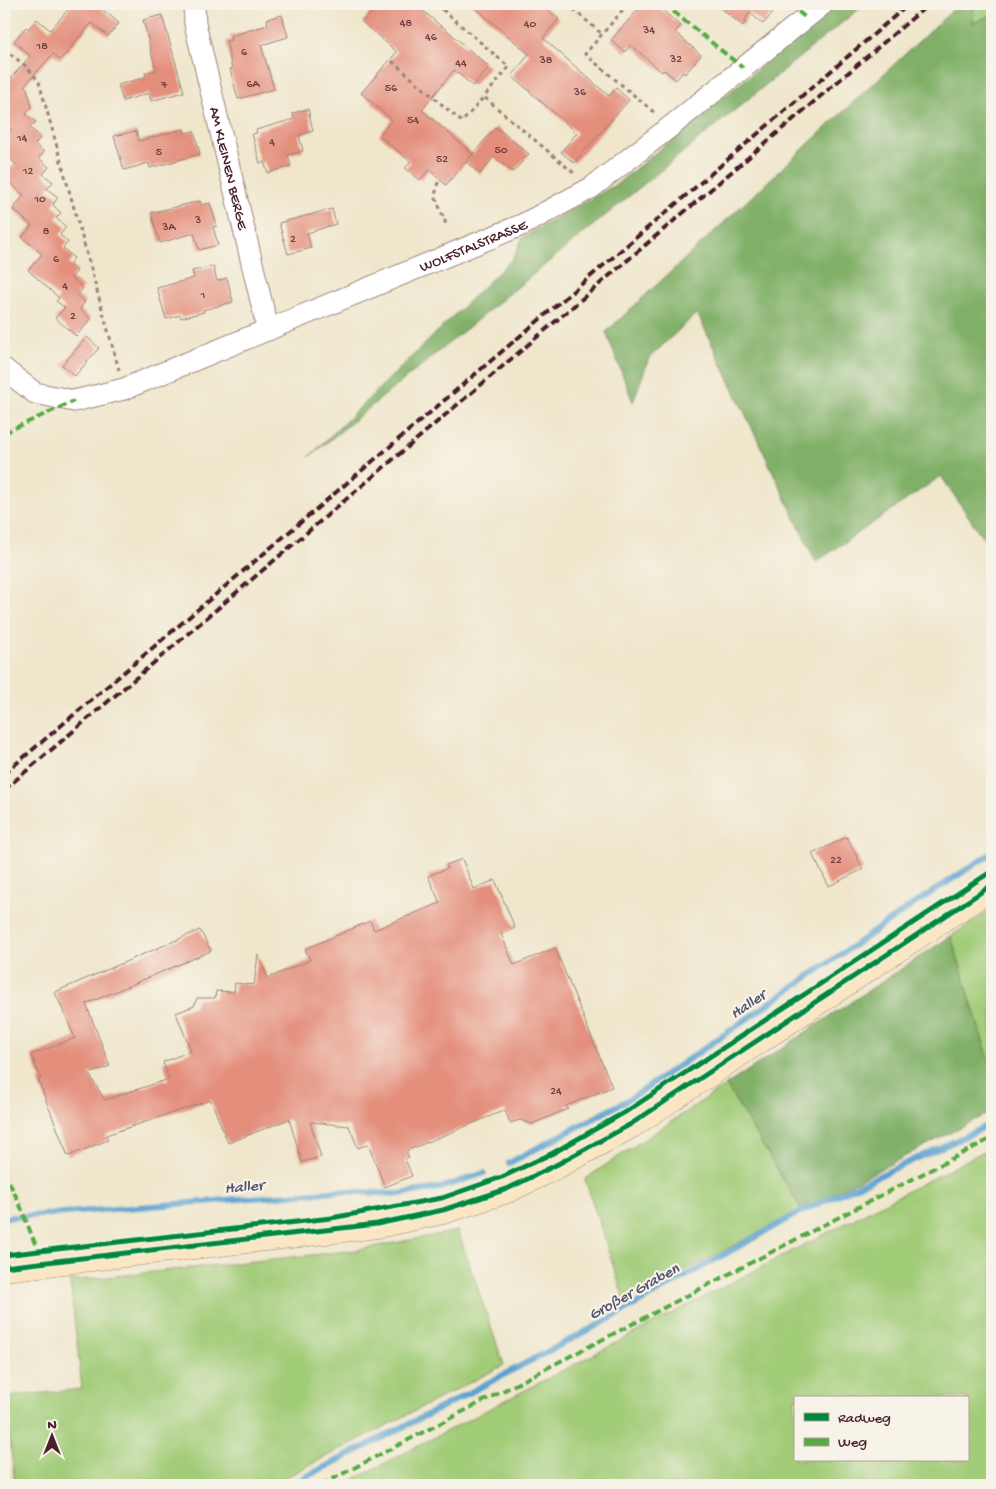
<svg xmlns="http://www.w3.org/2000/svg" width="996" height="1489" font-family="'Gochi Hand',sans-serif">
<rect width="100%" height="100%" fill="#f7f3e8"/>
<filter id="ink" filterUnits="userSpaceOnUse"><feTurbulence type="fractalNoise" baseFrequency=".02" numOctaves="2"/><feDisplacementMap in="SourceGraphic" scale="10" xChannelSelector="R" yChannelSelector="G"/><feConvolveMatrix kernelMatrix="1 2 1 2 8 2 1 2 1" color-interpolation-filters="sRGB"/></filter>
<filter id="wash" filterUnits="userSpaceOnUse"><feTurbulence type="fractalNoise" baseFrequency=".0096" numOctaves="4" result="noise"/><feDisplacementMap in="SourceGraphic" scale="20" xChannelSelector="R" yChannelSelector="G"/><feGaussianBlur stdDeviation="1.12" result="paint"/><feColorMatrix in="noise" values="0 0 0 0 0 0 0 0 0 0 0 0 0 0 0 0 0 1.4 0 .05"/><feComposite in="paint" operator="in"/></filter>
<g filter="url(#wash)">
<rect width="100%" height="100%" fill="#efe6cb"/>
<path fill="#a1cc78" stroke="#767652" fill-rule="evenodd" d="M974,4h18v11l-19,8z
M992,909v161l-41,-134z
M726,1085l76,125 -177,92 -40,-123z
M992,1147v338h-649zM795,1398h172v62h-172z
M458,1231l46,134 -233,120h-256l-10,-88 77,-8 -12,-108 287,-31z"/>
<path fill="#80b068" stroke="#65684a" d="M834,4h31l-556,453 204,-199 10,-21 94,-53 173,-141z
M959,4h15l-1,19 19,-8v536l-51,-75 -125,86 -119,-249 -48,45 -16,44 -27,-70z
M951,936l41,134v41l-190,99 -76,-125z"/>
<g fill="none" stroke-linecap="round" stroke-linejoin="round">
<path stroke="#5aa1d0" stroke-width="6" d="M509,1163l123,-65 282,-194 78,-51
M4,1218l335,-27 59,3 42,-6 44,-15
M290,1485l160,-82 167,-88 183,-103 170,-78 22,-11"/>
</g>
<g id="blocks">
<path fill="#e48e7b" d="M73,4h23l23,19 -11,13 -16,-13 -32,37 -7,-6 -29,32 3,2 5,19 -6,7 10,8 -6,6 11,9 -6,7 9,8 -5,6 10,9 -6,7 10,8 -6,7 11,8 -5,8 8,8 -5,5 10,9 -6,8 8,7 -5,6 11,10 -5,6 8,7 -6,7 12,10 -6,7 8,7 -5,7 11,10 -15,17 -21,-18 10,-10 -9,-7 3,-3 -31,-28 14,-16 -20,-17 10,-11 -19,-17 11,-14 -20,-17 12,-14 -12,-10v-16l8,-9 -8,-7v-36l26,-30 -16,-15 12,-14 2,2 9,-10 13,11z
M378,4h37l27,23v-1l47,41 -16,19 -19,-16 -32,40 51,44 -27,31 -17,-15 -9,10 -15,-12 6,-6 -32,-27 13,-15 -31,-27 36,-41 -35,-30z
M471,4h70l18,15 -16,19 66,58 7,-8 13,12 -55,63 -13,-11 16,-19 -65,-57 17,-22z
M643,4h12l26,22 -6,6 26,23 -16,19 -2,-2 -7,8 -12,-10 -2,2 -31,-27 -6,7 -14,-12z
M716,4h65l-18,20 -14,-12 -6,14z
M162,15l22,77 -33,9 -2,-8 -26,8 -5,-16 28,-8 -1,-4 11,-3 -13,-50z
M282,15l6,22 -27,8 13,44 -36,10 -8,-30h2l-6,-28 5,-1 -1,-4 38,-11 -1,-6z
M308,109l5,22 -14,4 4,16 -15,4 3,11 -23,7 -4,-11 -4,1 -8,-29 5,-1 -1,-3 38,-11 -1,-6z
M496,127l33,27 -16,18 -19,-15 -14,17 -14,-12z
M184,129l1,4 9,-2 6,23 -50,14 -1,-5 -25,7 -10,-34 22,-5 3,10z
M200,201l1,4 9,-2 7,23 -4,1 5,18 -19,5 -5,-17 -34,10 -9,-30z
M332,209l4,15 -29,9 4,15 -23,6 -9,-31z
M213,266l4,15 10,-3 6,24 -30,8 1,2 -23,6 -1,-3 -14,4 -9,-31 37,-10 -2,-7z
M87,337l12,11 -24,28 -13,-11z
M847,837l16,32 -34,17 -17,-32z
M462,859l12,30 21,-9 20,48 -14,6 13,31 41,-17 57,139 -46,19 2,3 -36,15 -12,-4 -10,3 -5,-13 -99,41 3,6 -4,2 7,17 -27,11 -17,-43 -10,4 -9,-22 -39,-4 11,35 -19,5 -13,-43 -61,24 -17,-43 -105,35 2,5 -40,16 -30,-76 3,-1 -10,-24 44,-17 -20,-46 145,-62 11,21 -125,53 24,62 -21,8 16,26 64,-21 -6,-17 28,-11 -15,-38 18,-7 3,-8h18l1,-7 18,1 1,-9 19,2 4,-30 10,23 42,-18 -5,-11 65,-28 4,9 66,-27 -12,-27 20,-8 -2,-3z"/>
</g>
</g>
<g filter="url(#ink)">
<use href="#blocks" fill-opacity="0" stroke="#9c827b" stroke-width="1"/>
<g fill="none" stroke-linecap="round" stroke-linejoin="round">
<defs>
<g id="street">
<path id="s1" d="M194,4l1,20 73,306"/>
<path id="s2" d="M4,369l31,24 39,8 50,-12 400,-165 67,-36 79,-61 153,-123"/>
</g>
<path id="secondary" d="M4,1267l373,-43 66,-14 64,-21 49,-24 75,-41 361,-239"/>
</defs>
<use href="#street" stroke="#9c827b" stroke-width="23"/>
<use href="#secondary" stroke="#9c827b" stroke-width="29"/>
<path stroke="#9c827b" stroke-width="3" stroke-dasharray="4 4" stroke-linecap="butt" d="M435,4l8,6
M449,4l-6,6 66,57 -25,30 91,77
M567,4l35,30
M628,4l-43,50 70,59
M4,49l24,19 11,14 80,288
M392,61l70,61 22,-25
M438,182l-3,14 11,28"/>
<use href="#street" stroke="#fff" stroke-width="21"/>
<use href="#secondary" stroke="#fbe6c4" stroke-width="28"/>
<path stroke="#4a1f2b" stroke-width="4" stroke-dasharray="8 4" stroke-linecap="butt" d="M4,774l680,-577 225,-193
M4,790l925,-786"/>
<path stroke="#57aa44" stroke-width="4" stroke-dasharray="8 4" stroke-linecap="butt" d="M664,4l79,64
M789,4l17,14
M4,433l70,-32
M4,1171l16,34 19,49
M321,1485l671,-347"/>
<defs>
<path id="cycleway" d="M4,1255l327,-37 111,-20 60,-21 51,-24 74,-42 365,-240
M4,1267l373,-43 66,-14 64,-21 49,-24 75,-41 361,-239"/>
</defs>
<use href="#cycleway" stroke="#f7f3e8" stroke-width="8"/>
<use href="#cycleway" stroke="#00873e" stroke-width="5"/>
</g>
</g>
<g text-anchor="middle" stroke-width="4.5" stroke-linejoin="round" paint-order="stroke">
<g font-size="12" fill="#703b3f">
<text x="406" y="26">48</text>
<text x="530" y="27">40</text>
<text x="649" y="33">34</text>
<text x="431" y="40">46</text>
<text x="42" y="49">18</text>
<text x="244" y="55">6</text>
<text x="676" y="62">32</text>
<text x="546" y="63">38</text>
<text x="461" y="66">44</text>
<text x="253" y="87">6A</text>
<text x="164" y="88">7</text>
<text x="391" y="91">56</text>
<text x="580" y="95">36</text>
<text x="413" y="123">54</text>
<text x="22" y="141">14</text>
<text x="272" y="145">4</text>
<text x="501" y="153">50</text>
<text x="159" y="155">5</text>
<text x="442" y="162">52</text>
<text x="28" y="174">12</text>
<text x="40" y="202">10</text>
<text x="198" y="223">3</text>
<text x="169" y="230">3A</text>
<text x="46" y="234">8</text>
<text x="293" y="242">2</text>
<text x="56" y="262">6</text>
<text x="65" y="289">4</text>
<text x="203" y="298">1</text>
<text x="73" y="319">2</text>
<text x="836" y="863">22</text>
<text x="556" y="1094">24</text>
</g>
<g font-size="15" fill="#4a1f2b" stroke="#f7f3e8">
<text dy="5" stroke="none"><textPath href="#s1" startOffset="168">AM KLEINEN BERGE</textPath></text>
<text dy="5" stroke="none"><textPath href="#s2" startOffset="508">WOLFSTALSTRASSE</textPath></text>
</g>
<g font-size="16" font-style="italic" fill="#50536d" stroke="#f7f3e8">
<text transform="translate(747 1003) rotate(-34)" y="6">Haller</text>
<text transform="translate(244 1185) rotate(-5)" y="6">Haller</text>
<text transform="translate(633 1290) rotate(-29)" y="6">Großer Graben</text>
</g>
</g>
<rect width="996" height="1489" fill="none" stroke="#f7f3e8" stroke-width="20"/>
<rect x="794" y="1396" width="175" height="65" fill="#f7f3e8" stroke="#b29e9c"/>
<rect x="804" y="1413" width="25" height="8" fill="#00873e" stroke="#b29e9c"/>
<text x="838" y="1422" font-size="15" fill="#4a1f2b">Radweg</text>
<rect x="804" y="1438" width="25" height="8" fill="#57aa44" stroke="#b29e9c"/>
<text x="838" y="1446" font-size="15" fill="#4a1f2b">Weg</text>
<g transform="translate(52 1436)" stroke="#f7f3e8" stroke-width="4" paint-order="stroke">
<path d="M0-4L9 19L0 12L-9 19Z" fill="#4a1f2b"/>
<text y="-8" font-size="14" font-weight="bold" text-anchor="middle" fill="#4a1f2b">N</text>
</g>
</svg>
